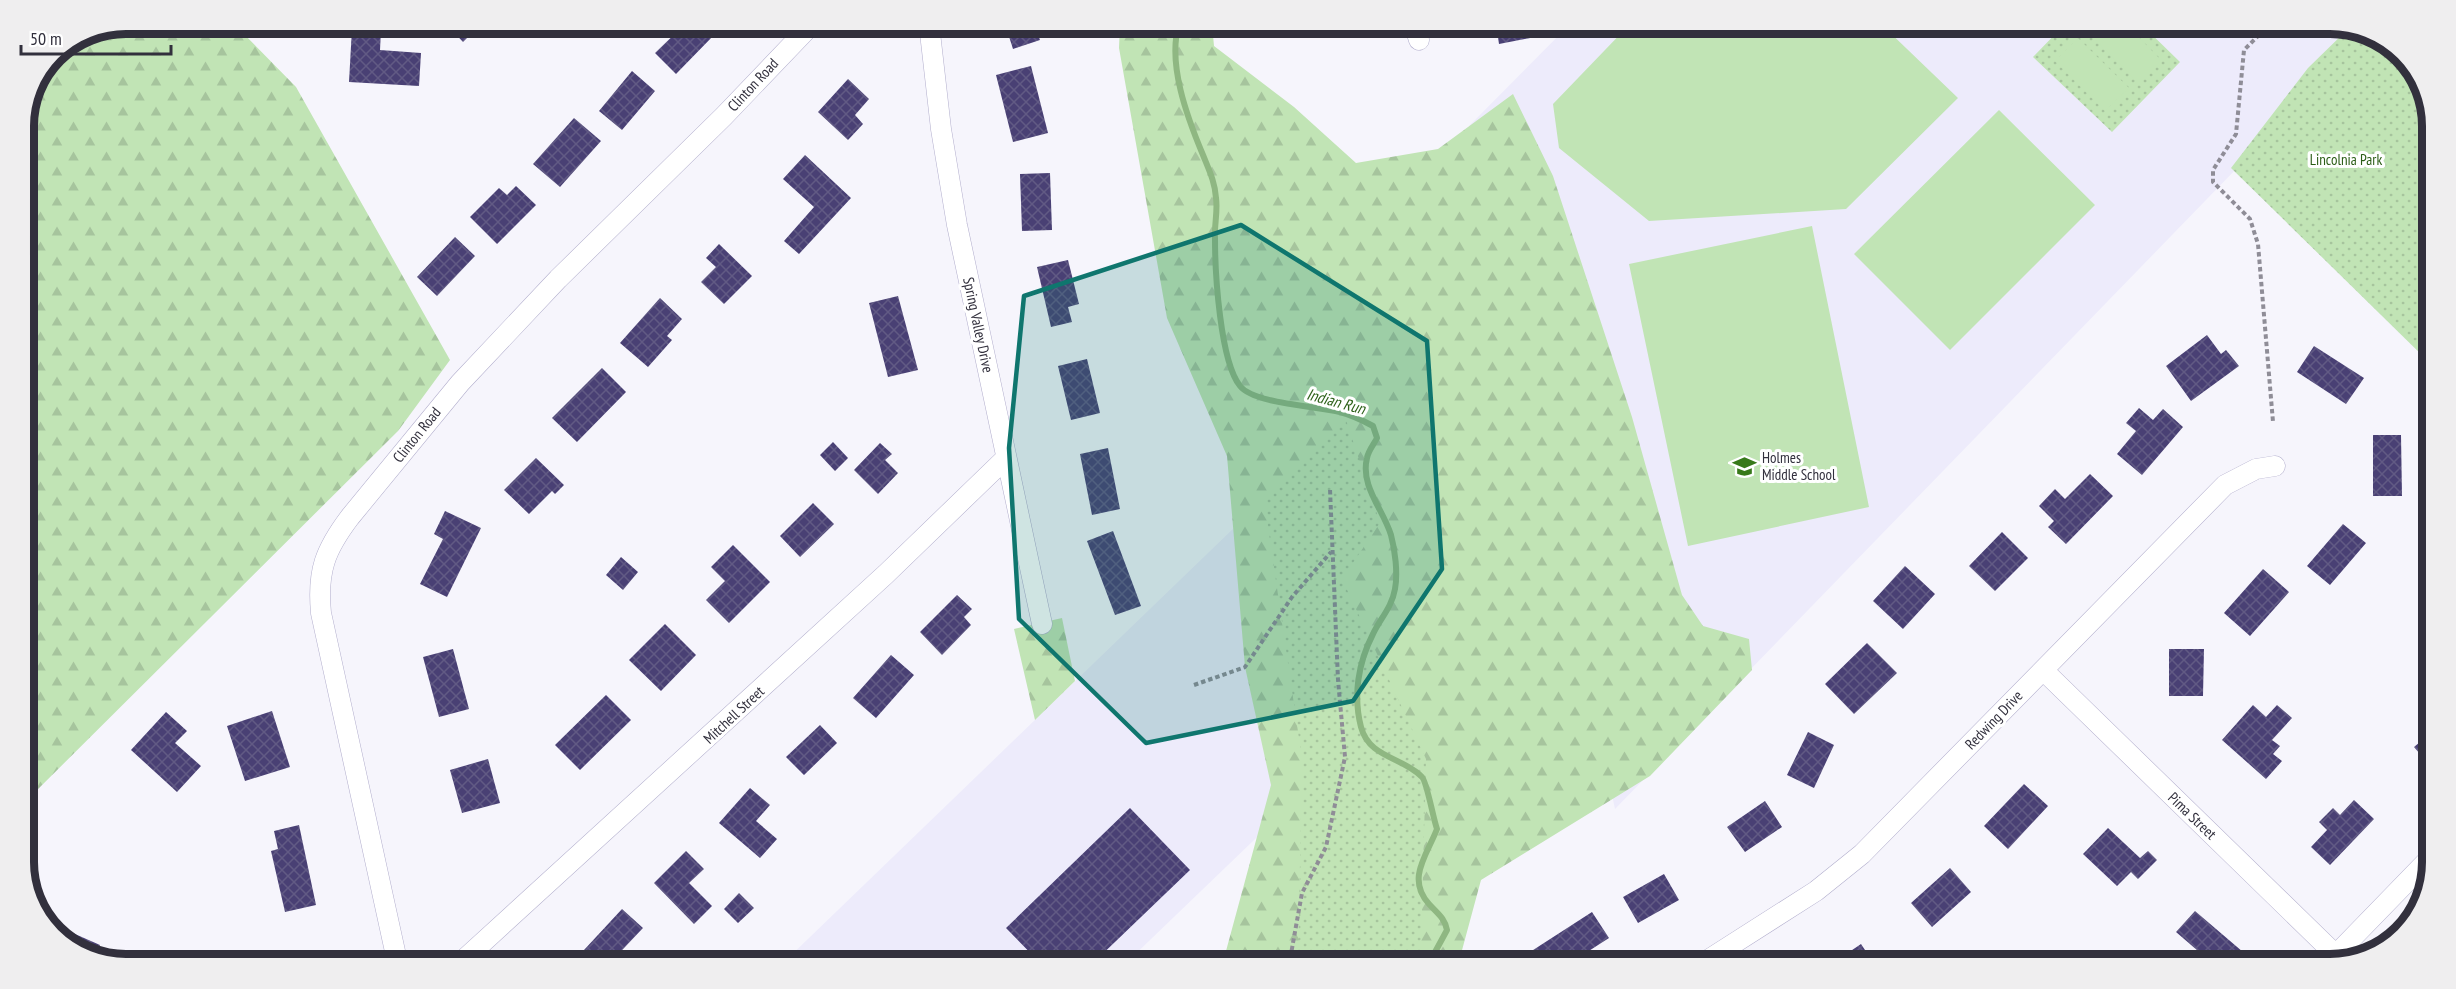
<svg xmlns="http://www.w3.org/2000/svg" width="2456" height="989" font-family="'PT Sans Narrow',sans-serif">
<defs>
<pattern id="forest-firs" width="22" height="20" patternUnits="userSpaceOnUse" patternTransform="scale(1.5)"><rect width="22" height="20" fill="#c1e4b5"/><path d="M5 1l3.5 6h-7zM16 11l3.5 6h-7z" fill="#a6c49d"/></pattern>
<pattern id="park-dots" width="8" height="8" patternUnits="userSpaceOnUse" patternTransform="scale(1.5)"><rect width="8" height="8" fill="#c1e4b5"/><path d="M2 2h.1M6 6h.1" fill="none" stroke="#a6c49d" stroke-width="1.8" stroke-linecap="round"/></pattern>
<pattern id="building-cross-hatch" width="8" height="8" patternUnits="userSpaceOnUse" patternTransform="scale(1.5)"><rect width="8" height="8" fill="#494074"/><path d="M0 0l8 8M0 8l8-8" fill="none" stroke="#615a84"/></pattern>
</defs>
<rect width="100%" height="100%" fill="#f6f5fc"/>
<path fill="#edebfb" d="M1570,24h759l40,8 -754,777 -146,-683z
M1264,499l37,296 -177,170h-343z"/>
<path fill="url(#forest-firs)" d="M127,24h114l-1,6 56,57 154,273 -52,71 -374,372v-683l30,-66 34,-22z
M1120,24h92l2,22 80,61 62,56 82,-14 75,-55 40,82 79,241 50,178 21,31 46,13 3,31 -102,106 -169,104 -23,85h-241l9,-14 45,-166 -26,-118 -18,-211 -60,-138 -48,-270z
M1062,618l13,63 -40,39 -21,-91z"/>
<path fill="url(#park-dots)" d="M2065,24h76l39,38 -68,70 -79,-75z
M2349,28l19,4 47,37 17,51 -3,242 -198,-194 77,-100z
M1346,420l34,103 -38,56 84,180 -5,191 -8,15h-115l4,-206 -38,-260z"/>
<path fill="#c1e4b5" d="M1630,24h251l77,74 -112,111 -197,12 -90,-73 -6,-44z
M2092,24h34l33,34 -23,23 -50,-51z
M2078,38l51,50 -24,23 -50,-50z
M1999,110l96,95 -145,145 -96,-96z
M1812,226l57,281 -181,39 -59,-282z"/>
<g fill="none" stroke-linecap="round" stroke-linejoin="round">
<path stroke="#8fb782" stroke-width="6" d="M1179,24c-12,39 8,93 24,131 6,15 12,27 13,43 2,14 -2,27 -1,41 0,33 5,122 25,147 14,18 77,20 100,26 12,3 22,8 33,14l4,12c-3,6 -9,13 -10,20 -7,28 16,51 24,77 4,15 7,38 4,54 -3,18 -15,30 -22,45 -15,29 -20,62 -12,93 8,31 42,30 61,50 5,5 11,41 15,52 -10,26 -31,50 -8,75 8,9 16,14 18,26l-19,35"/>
</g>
<path fill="url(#building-cross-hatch)" d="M446,24h35l-18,18z
M685,24h18l11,11 -38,39 -21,-21z
M1005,24h29l6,16 -27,9z
M1496,24h37l2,13 -36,7z
M352,28l29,2 -1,20 41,3 -2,33 -70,-4z
M1031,66l17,67 -35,9 -17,-67z
M632,71l23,20 -33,39 -23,-19z
M848,79l21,20 -14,16 8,9 -15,16 -30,-28z
M574,118l27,23 -41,46 -27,-23z
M805,155l46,43 -52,56 -15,-13 30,-34 -31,-28z
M1050,173l2,57 -30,1 -2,-57z
M516,186l20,19 -39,39 -27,-27 29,-29 8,7z
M455,237l20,19 -38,40 -20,-19z
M719,244l33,32 -28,28 -23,-22 15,-15 -10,-9z
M1068,260l11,44 -11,3 4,15 -21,5 -14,-60z
M898,296l20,74 -30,7 -19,-74z
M660,298l22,21 -15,17 5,4 -24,27 -28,-24z
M2207,335l14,19 5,-4 13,16 -48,35 -25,-35z
M2314,346l50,32 -18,26 -49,-32z
M1087,359l13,54 -29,7 -13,-54z
M602,368l24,24 -49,50 -25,-24z
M2139,408l14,12 10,-11 20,18 -41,48 -25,-21 19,-23 -10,-8z
M2373,435h28l1,61h-29z
M833,442l15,16 -13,13 -15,-16z
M880,443l12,11 -7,6 13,13 -20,21 -24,-24z
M1108,448l12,61 -28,6 -12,-61z
M536,458l28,27 -9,9 -3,-3 -23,23 -25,-24z
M2090,474l23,22 -47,48 -18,-17 6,-6 -15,-15 16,-17 10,10z
M813,503l21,21 -34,33 -20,-21z
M445,511l36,17 -34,69 -27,-13 23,-45 -9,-5z
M2343,524l23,19 -36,42 -23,-19z
M1113,531l28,75 -26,9 -28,-74z
M2002,532l26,26 -33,33 -26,-25z
M733,545l37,37 -41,41 -23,-23 19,-19 -14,-14z
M621,557l17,15 -15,18 -17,-15z
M1905,566l30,28 -32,35 -30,-28z
M2263,569l26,23 -39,44 -26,-23z
M957,595l15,14 -8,8 7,8 -29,30 -22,-23z
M665,624l31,31 -35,36 -32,-31z
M1867,643l30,30 -43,41 -29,-30z
M453,649l16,60 -30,8 -16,-60z
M2169,649h35l-1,47h-34z
M891,655l23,20 -38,43 -23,-20z
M606,695l25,25 -51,50 -25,-25z
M2253,705l13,12 11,-12 15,13 -20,22 8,6 -7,8 9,7 -16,18 -44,-39z
M272,711l18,56 -45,14 -18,-55z
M166,712l21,19 -12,12 26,23 -24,26 -46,-42z
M820,725l17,18 -33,32 -18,-18z
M1808,732l26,13 -20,43 -27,-13z
M2426,737v24l-12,-14z
M488,759l12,44 -38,10 -12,-43z
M2024,784l24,22 -40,43 -24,-23z
M750,788l20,17 -14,16 21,18 -17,19 -41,-35z
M2354,800l20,19 -44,46 -19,-18 16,-17 -8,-8 14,-14 7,7z
M1765,801l17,26 -37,25 -18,-25z
M1130,808l60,62 -99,95h-49l-36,-37z
M299,825l17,80 -31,7 -14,-61 7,-2 -4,-18z
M2108,828l32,30 8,-7 9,9 -19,19 -7,-7 -14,14 -34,-32z
M686,851l18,18 -15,14 23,23 -18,18 -40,-41z
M1950,868l21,24 -39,35 -21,-24z
M1664,874l15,26 -41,23 -15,-26z
M739,893l15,15 -16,15 -14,-14z
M622,909l21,19 -35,37h-7l-17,-15z
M2195,911l55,47 -6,7h-45l6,-8 -29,-25z
M1592,912l17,26 -42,27h-29l-8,-13z
M59,927l41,18 -6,14 -6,-2 -32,-24z
M1861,944l14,21h-45z"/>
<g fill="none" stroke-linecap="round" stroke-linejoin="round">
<defs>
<path id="minor" d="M929,24l12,105 16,96 85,399
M1414,24l5,16
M2043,670l299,291
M398,965l-77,-352c-4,-42 4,-63 29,-96l110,-134 98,-104 166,-163 88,-92
M458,965l428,-391 119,-115
M1700,965l116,-74 46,-37 363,-369 31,-16 19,-3
M2326,965l99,-102"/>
</defs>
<use href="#minor" stroke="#b1adcc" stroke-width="21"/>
<path stroke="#8f8d97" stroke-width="4" stroke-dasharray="4.5 3" stroke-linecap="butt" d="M2270,24l-26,26 -8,84 -23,36v12l37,37 8,25 15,178
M1194,685l51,-18 47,-70 39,-45
M1289,965l13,-72 24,-46 19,-90 -7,-77 -8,-191"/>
<use href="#minor" stroke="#fff" stroke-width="20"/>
</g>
<path fill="#0f766e" fill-opacity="0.2" stroke="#0f766e" stroke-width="4.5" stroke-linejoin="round" d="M1241,225l186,116 15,228 -89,132 -207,42 -127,-124 -10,-171 15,-152z"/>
<defs>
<symbol id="school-bare" viewBox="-9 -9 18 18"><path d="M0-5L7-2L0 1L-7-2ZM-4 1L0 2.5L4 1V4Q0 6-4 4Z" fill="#37791a" stroke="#fff" stroke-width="2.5" paint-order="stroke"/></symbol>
</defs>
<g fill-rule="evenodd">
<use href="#school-bare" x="1728" y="450" width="33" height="33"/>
</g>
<g text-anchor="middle" stroke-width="6" stroke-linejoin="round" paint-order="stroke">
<g font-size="15" fill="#32303d" stroke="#fff">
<text transform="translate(753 85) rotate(-47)" y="5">Clinton Road</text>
<text transform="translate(978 325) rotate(78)" y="5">Spring Valley Drive</text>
<text transform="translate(417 435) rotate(-51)" y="5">Clinton Road</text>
<text transform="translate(734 715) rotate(-43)" y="5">Mitchell Street</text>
<text transform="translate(1994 720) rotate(-46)" y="5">Redwing Drive</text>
<text transform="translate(2192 816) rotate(44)" y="5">Pima Street</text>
</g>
<g font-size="15" fill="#2b5d16" stroke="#fff">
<text x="2346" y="165">Lincolnia Park</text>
</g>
<g font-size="15" fill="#32303d" stroke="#fff" text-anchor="start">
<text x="1762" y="463">Holmes<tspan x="1762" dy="17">Middle School</tspan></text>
</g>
<g font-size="16" font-style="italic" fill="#2e611a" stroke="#fff">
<text transform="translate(1336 401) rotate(15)" y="6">Indian Run</text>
</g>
</g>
<path d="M0 0H2456V989H0ZM126 34H2330A92 92 0 0 1 2422 126V862A92 92 0 0 1 2330 954H126A92 92 0 0 1 34 862V126A92 92 0 0 1 126 34Z" fill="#efeeef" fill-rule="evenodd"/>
<path fill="none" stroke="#32303d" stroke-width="8" d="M126 34H2330A92 92 0 0 1 2422 126V862A92 92 0 0 1 2330 954H126A92 92 0 0 1 34 862V126A92 92 0 0 1 126 34Z"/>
<path d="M21 45v9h150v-9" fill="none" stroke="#32303d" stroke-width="3"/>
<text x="30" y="45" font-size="18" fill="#32303d" stroke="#ffffff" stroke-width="4.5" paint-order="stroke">50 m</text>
</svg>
